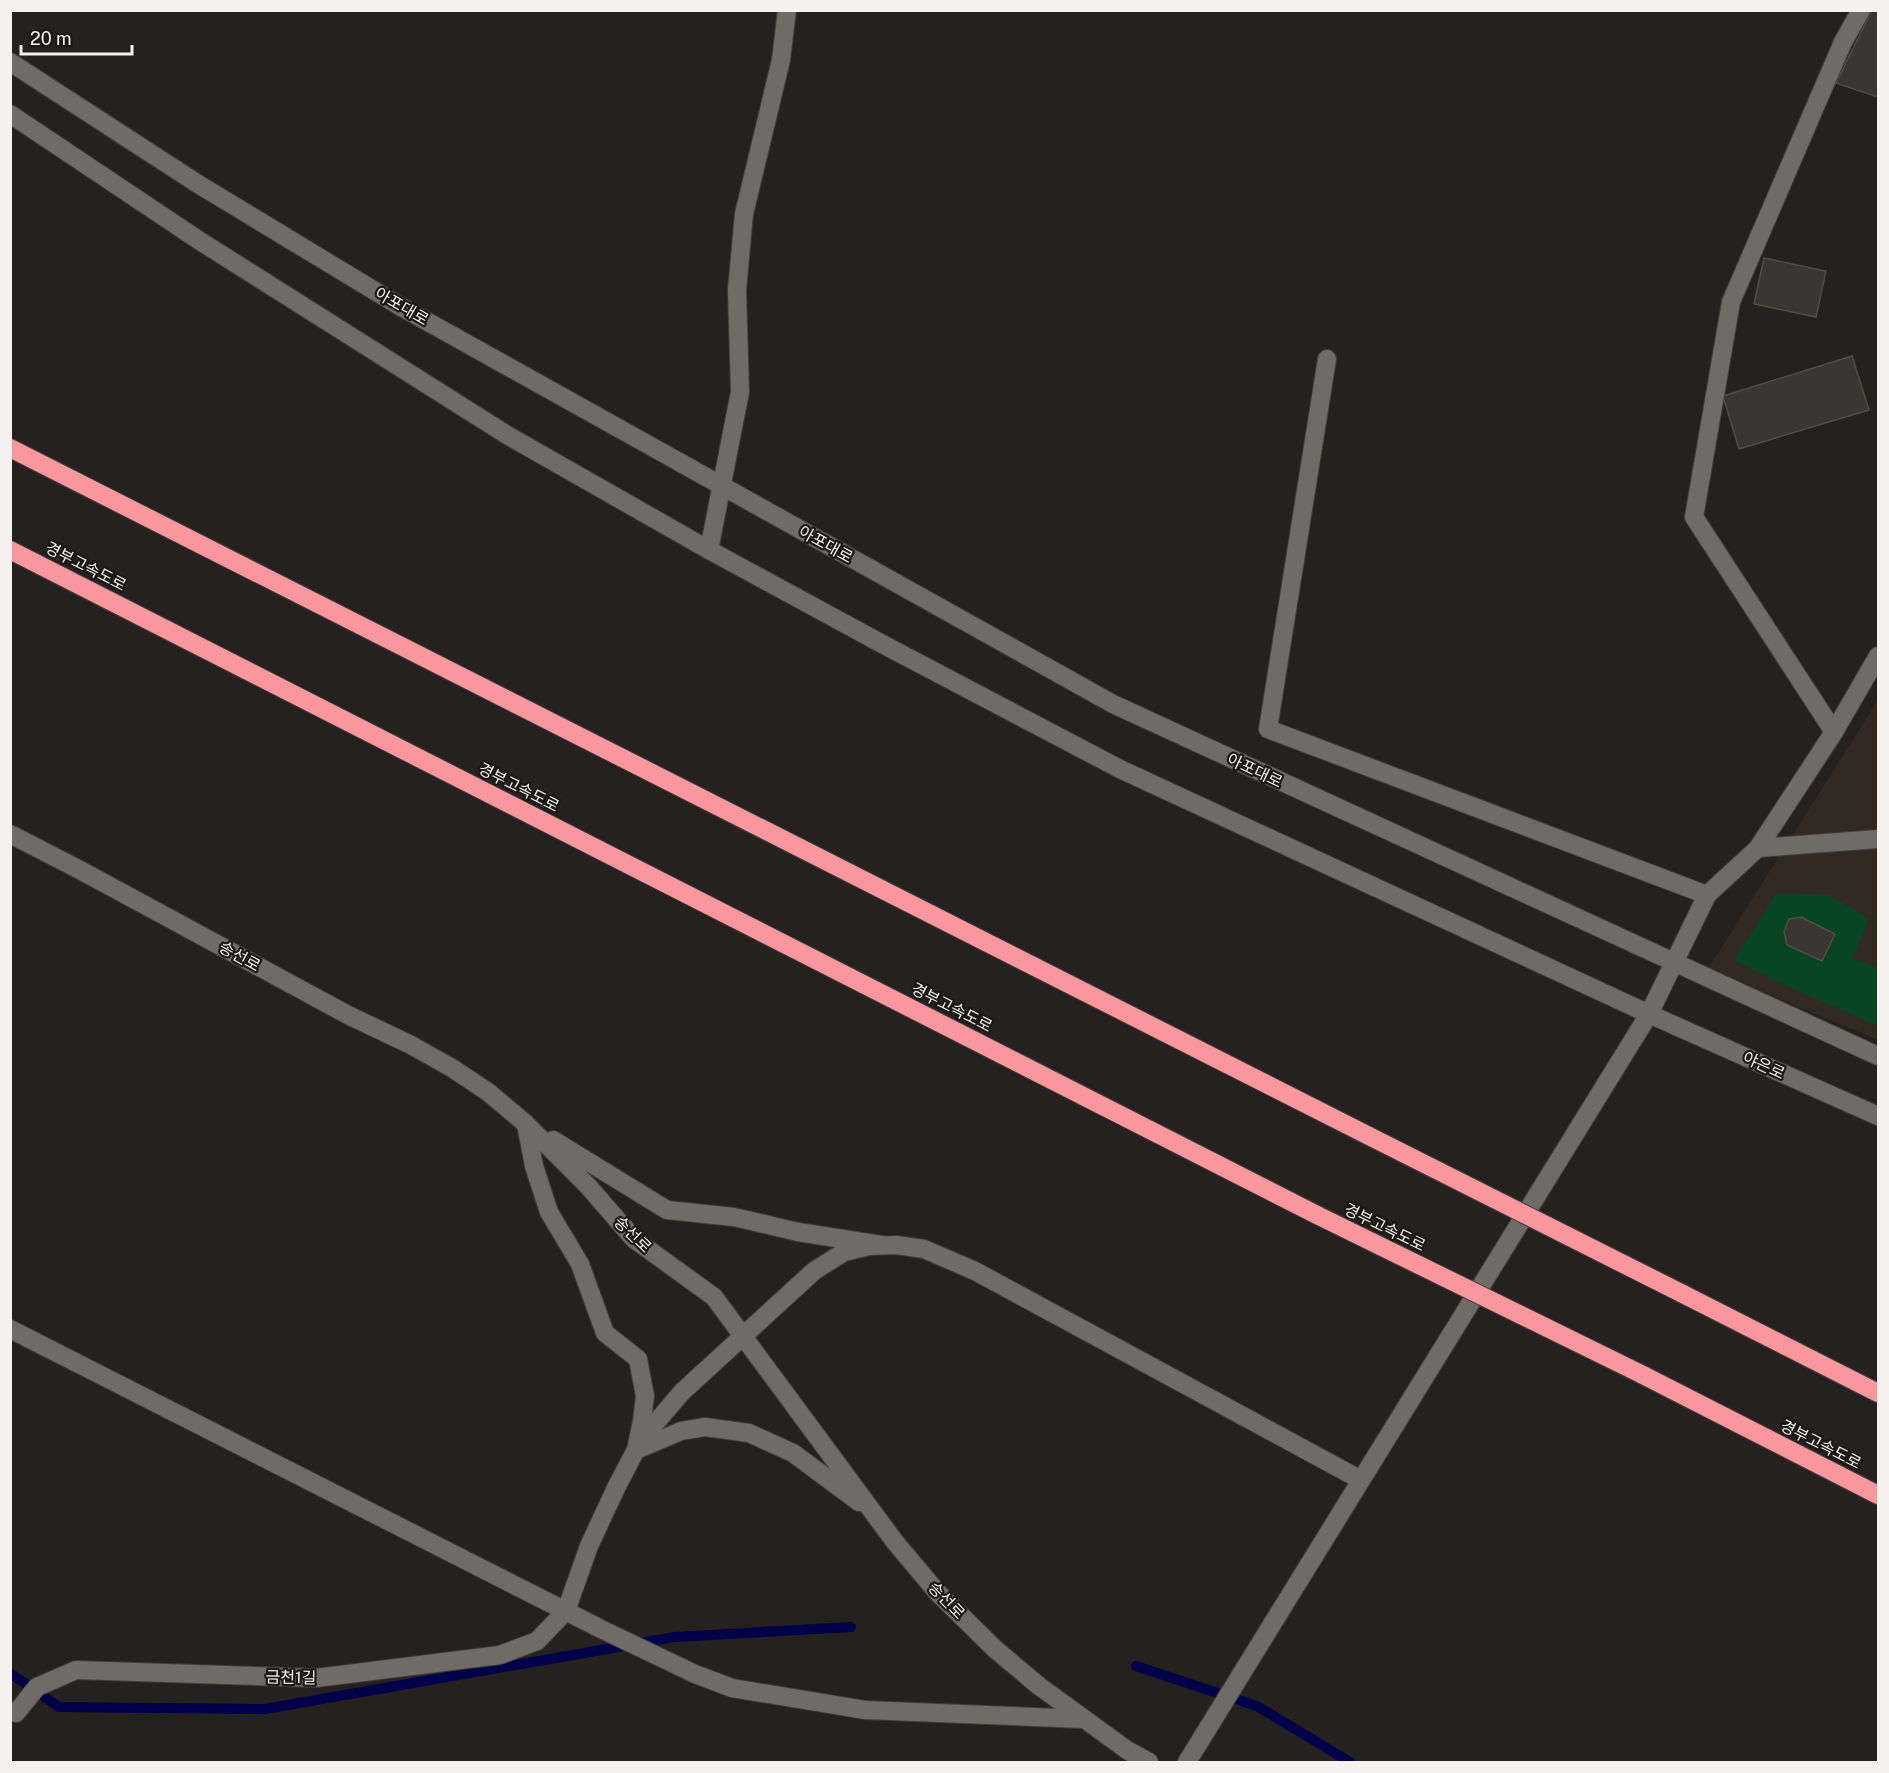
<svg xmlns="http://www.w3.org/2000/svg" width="1889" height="1773" font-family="'Public Sans','Noto Sans KR',sans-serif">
<rect width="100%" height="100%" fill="#25211e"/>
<path fill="#322a22" d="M1878,700v340l-170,-71z"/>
<path fill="#074523" d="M1777,893l52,2 40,24 -16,39 25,10v58l-105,-46 -39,-20z"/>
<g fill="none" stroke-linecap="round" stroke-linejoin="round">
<path stroke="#01014a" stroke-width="10" d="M1136,1666l121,40 93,56
M10,1673l49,34 206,2 410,-72 176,-10"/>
</g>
<path fill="#3a3632" stroke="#514e49" stroke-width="1.5" d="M1872,10h6v87l-42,-14z
M1764,258l62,13 -10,46 -62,-13z
M1852,356l17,54 -130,39 -16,-53z
M1801,917l34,17 -13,27 -35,-16 -3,-13 5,-13z"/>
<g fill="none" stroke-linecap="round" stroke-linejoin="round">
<defs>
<path id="lane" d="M1327,359l-59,370 439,166
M1834,732l-140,-215 37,-215 112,-260 18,-32
M1758,848l120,-9
M16,1713l21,-26 39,-17 240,8 184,-23 37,-14 29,-30"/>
<path id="street" d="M709,550l31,-158 -3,-102 7,-76 37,-154 6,-50
M10,1329l591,300 94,45 37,14 133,22 218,9
M566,1611l23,-65 27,-58 25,-48 41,-48 132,-121 30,-19 25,-6 27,-1 28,4 51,22 386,209
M1187,1762l462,-748 58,-119 51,-47 76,-116 44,-76"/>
<path id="secondary" d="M10,62l188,122 205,124 710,396 765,352
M10,114l190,127 307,194 202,115 177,96 234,123 529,245 229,102
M10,834l70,36 268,145 63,30 41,23 36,24 38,32 62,62 46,53 80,58 181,245 42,50 58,57 44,37 88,64 22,12
M526,1124l8,42 15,46 31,52 25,69 33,26 7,37 -3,25 -6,29
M553,1140l114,70 67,7 64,15 83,13
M636,1450l45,-19 24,-4 44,6 44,20 66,49"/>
<path id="highway" d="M10,448l1359,688
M10,550l1309,666
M1681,1293l197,100
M1641,1374l237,121"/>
</defs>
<use href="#lane" stroke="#413e3b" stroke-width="20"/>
<use href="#street" stroke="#413e3b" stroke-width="20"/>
<use href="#secondary" stroke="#413e3b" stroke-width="20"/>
<use href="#highway" stroke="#413e3b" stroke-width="20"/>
<use href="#lane" stroke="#6f6b67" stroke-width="18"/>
<use href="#street" stroke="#6f6b67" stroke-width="18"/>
<use href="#secondary" stroke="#6f6b67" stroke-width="18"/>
<use href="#highway" stroke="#f9969e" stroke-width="18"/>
<defs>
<path id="highway-bridge" d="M1369,1136l312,157
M1319,1216l322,158"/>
</defs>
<use href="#highway-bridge" stroke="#413e3b" stroke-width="20" stroke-linecap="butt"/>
<use href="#highway-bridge" stroke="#f9969e" stroke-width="18"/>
</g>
<g text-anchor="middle" stroke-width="4.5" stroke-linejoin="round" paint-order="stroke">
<g font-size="16" fill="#f4f1ef" stroke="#1b1815">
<text transform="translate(402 306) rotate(30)" y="6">아포대로</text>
<text transform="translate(826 544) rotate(29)" y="6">아포대로</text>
<text transform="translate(86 566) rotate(27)" y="6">경부고속도로</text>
<text transform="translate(1255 770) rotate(25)" y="6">아포대로</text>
<text transform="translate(519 787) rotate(27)" y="6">경부고속도로</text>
<text transform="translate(240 956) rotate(29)" y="6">송선로</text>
<text transform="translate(952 1007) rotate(27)" y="6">경부고속도로</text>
<text transform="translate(1764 1065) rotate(24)" y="6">야은로</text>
<text transform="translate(1385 1227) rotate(26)" y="6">경부고속도로</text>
<text transform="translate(633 1234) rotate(44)" y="6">송선로</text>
<text transform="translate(1821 1444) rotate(27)" y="6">경부고속도로</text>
<text transform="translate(947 1600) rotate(46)" y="6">송선로</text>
<text transform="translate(291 1677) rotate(1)" y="6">금천1길</text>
</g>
</g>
<rect width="1889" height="1773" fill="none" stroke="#f4f1ef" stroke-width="24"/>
<path d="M21 45v9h111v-9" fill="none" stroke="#f4f1ef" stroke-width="3"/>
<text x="30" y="45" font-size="18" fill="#f4f1ef" stroke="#1b1815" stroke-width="4.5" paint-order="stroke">20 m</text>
</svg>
